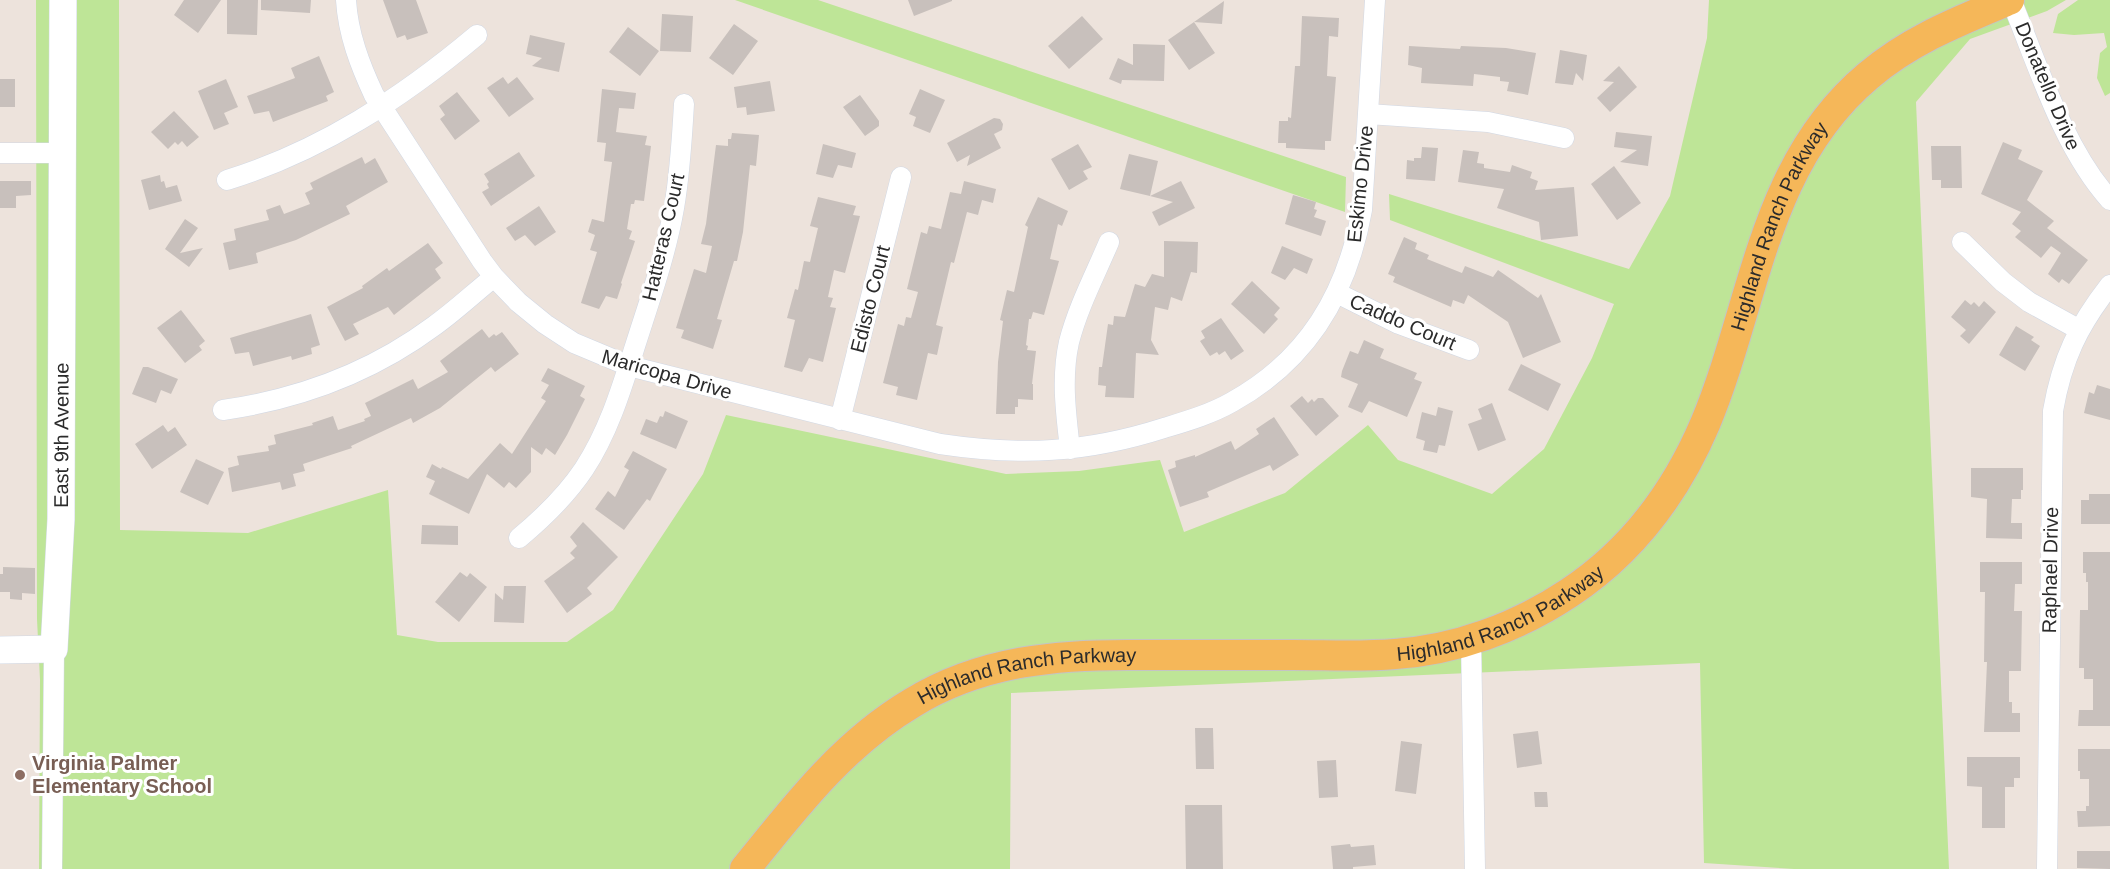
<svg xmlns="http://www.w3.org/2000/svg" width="2110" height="869" font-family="Helvetica,sans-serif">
<rect width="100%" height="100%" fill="#ede3dc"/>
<path fill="#bee597" d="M36,0h83l1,530 128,3 140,-43 9,145 41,7h129l46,-32 90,-136 23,-59 280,59 73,-3 81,-11 24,72 101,-39 83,-68 30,35 94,34 52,-45 48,-91 22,-54 -224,-84 -1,-26 240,75 41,-73 37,-158 2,-38h357l-19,11 -77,28 -54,63 33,767h-155l-90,-6 -4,-200 -689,30 -1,176h-971l1,-189 -3,-61z
M735,0h83l528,177 -1,35z
M2078,0h32v93l-5,3 -8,-18 3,-25 7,-6 -3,-14 -30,2 -21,-2 5,-19z"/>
<path fill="#c8c0bc" d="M184,0h37l-23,33 -24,-18z
M227,0h31l-1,35 -30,-1z
M261,0h50l-1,13 -49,-3z
M383,0h33l12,33 -21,7 -2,-5 -8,3z
M908,0h44v1l-38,15z
M1224,1l-2,23 -28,-2z
M662,14l31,2 -2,36 -31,-1z
M1082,16l21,23 -34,30 -21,-23z
M1302,16l37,2 -1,19 -9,-1 -2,40 9,1 -5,64h-6v9l-39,-2v-5h-8l1,-22h9v-4l3,1 4,-52h5z
M1194,22l21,31 -26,17 -21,-30z
M734,24l24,17 -25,34 -24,-17z
M628,27l31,24 -19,25 -31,-24z
M530,35l35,8 -6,29 -27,-6 10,-8 -16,-4z
M1133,44l32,1 -1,36 -42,-1 -1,4 -12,-5 9,-21 15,7z
M1409,46l51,3 1,-3 45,2 30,5 -8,42 -21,-4 2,-9 -9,-1v-4l-26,-3 -1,12 -52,-3 1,-15 -14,-3z
M1560,50l27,5 -4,26 -7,-8 -3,12 -18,-2z
M319,56l15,36 -8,4 2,5 -55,21 -4,-11 -15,3 -7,-18 48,-18 -4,-10z
M1619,66l18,21 -27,25 -13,-14 17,-16 -11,-1z
M503,77l5,7 9,-7 17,22 -25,18 -22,-29z
M0,79h15v28h-15z
M226,79l12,28 -14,6 5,11 -15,6 -16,-39z
M770,81l5,30 -28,4 -1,-8 -9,1 -3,-21z
M602,89l34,4 -2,16 -15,-1 -3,24 31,4 -2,9 6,1 -7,55 -9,-1 -1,4h-3l-4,25 5,2 -3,8 6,2 -14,42 1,1 -5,15 -11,-3 -7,13 -18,-6 16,-51 -7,-2 5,-15 -7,-3 4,-13 12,3 8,-60 -8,-1 2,-18 -9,-1z
M920,89l25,11 -15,33 -17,-7 3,-9 -7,-3z
M457,92l23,29 -25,19 -15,-21 5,-4 -6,-9z
M860,95l19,26v5l-14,10 -22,-29z
M174,111l25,26 -12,10 -5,-6 -4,4 -3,-3 -7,7 -17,-17z
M994,118l6,1 3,5 -1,6 -8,4 7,14 -34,18 3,-11 -13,7 -10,-19z
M1616,132l36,4 -4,30 -28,-4 17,-12 -23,-3z
M732,133l27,2 -3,31 -6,-1 -7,67 -6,29h-3l-17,58 5,1 -9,29 -32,-11 3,-8 -8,-2 18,-59 12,4 6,-27 -11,-2 5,-20 10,-79 12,1v-7h3z
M2003,142l19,8 -4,9 25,12 -16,29 27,21 -7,7 41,32 -19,24 -7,-5 -3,4 -11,-9 13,-21 -10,-7 -10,12 -26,-21 6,-6 -9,-7 9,-12 -40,-18z
M823,144l33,9 -4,15 -14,-3 -5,13 -17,-4z
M1078,144l14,23 -9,4 5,8 -19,11 -18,-31z
M1931,146h30l1,42h-21v-8h-9z
M1422,147l16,1 -3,33 -29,-2 1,-19 7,1v-3h7z
M1463,150l16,2 -2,11 7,1v4l26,4 2,-7 20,7 -2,6 8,3 -3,9 39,-3 4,49 -37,4 -2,-18 -42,-14 7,-19 -46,-7z
M519,152l16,24 -44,30 -9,-14 7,-4 -2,-4 2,-2 -5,-8z
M1129,154l29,7 -8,35 -30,-7z
M362,157l3,7 10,-6 13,24 -42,24 4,8 -54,26 -40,13 2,10 -29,7 -6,-27 13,-3 -2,-11 35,-9 -3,-10 14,-5 4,9 26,-10 -5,-11 8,-4 -3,-6z
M1614,166l27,37 -24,17 -26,-36z
M160,175l1,7 3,-1 2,7 11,-3 5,16 -33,9 -8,-30z
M0,181h31v14l-15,1v12h-16z
M964,181l32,8 -3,14 -11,-3 -4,15 -11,-3 -13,51 -3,-1 -15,63 7,2 -6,28 -9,-2 -11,47 -21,-5 2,-8 -15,-4 15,-59 6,2 2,-9 5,1 7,-26 -11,-3 14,-57 6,2 2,-8 12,3 9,-37 11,2z
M1181,181l14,27 -36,18 -7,-14 21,-10 -23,-6z
M1293,195l23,7 -2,7 3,1 -3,7 12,4 -5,15 -36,-12z
M818,197l38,9 -3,9 7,1 -15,57 -11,-3 -6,27 5,1 -3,9 6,1 -13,54 -14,-4 -7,14 -18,-5 11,-47 -8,-2 8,-29 3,1 6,-29 6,1 8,-34 -8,-2z
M1038,197l30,14 -6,15 -4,-2 -8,35 9,2 -15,54 -11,-3 -2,7h-2l-3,26 2,1 -1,4 9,1 -4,33h1v16l-15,-1v8h-3v7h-19l2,-52 5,-41 -3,-1 7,-30 7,2 14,-65 -3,-2z
M539,206l17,26 -21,14 -10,-11 -10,6 -9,-13z
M185,219l13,9 -18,25 23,-5 -14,19 -24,-18z
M1404,237l13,6 -2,6 14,6 -2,4 35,14 3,-7 28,11 5,-7 40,28 3,-4 20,48 -38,16 -15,-36 -40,-27 -4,9 -11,-4 -2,7 -58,-25 2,-5 -7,-3z
M1164,241l34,1 -1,31 -6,-1 -9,29 -11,-4 -3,13 -13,-3 -4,33 8,15 -23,-2 -2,45 -29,-1 1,-11 -8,-1 1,-18h3l6,-43 5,1 1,-9 11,1 10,-33 10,3 7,-13 12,3z
M428,243l15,20 -8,6 6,9 -47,37 -6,-8 -35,17 6,10 -14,7 -18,-34 36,-19 -1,-2 25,-18 2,3z
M1282,246l31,13 -6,15 -13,-6 -9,12 -14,-7z
M1252,281l28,27 -6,7 4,4 -14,15 -33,-30z
M1965,300l6,5 3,-3 5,5 5,-6 12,11 -27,32 -9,-8 6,-6 -15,-13z
M181,310l24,31 -6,5 3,4 -17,13 -28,-35z
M311,314l9,31 -9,3 1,6 -20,6 -1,-4 -38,10 -4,-14 -14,2 -5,-16z
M1221,318l23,33 -13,9 -6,-9 -6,4 -2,-3 -7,4 -10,-15 5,-3 -4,-7z
M2016,326l18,11 -3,3 9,6 -15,25 -26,-16z
M482,329l7,9 5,-4 2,2 6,-4 17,22 -24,18 -4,-5 -51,41 -27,15 -2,-5 -60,28 1,2 -49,16 2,7 -12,3 3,12 -14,4 -2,-8 -48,10 -4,-24 11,-3 -2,-9 32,-5 -1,-5 8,-2 -2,-9 39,-10 -1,-2 21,-7 5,14 27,-9 -1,-2 7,-3 -6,-13 48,-24 5,10 30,-17 -8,-11z
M1364,340l20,9 -4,9 37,15 -3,6 8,3 -15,35 -38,-16 -7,12 -14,-6 10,-23 -17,-7 1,-6 8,-20 8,3z
M1521,364l40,20 -13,27 -40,-21z
M143,367h5l30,12 -7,15 -10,-4 -5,13 -24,-9z
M548,368l37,18 -5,10 5,3 -18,36 -12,20 -9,-7 -4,7 -11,-8v25l-15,16 -7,-6 -5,6 -17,-14 -18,40 -40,-20 6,-13 -9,-4 6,-13 9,5 1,-2 26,12 32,-36 12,11 34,-53 -5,-3 8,-13 -8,-4z
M2097,385l13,4v31l-26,-7 5,-21 5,2z
M1302,396l6,7 4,-4 2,3 4,-4h5l16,18 -23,20 -26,-30z
M1492,403l14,37 -28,11 -10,-27 14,-5 -4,-10z
M1438,407l15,4 -8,35 -6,-1 -2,8 -14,-3 2,-9 -9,-3 6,-26 14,4z
M665,411l23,10 -12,28 -36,-15 6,-15 11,4 3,-7 3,1z
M1274,417l25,38 -26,16 -3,-6 -63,27 2,5 -29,10 -12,-37 8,-3 -1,-6 20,-6v2l36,-16 4,9 24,-16 -3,-5z
M163,425l5,7 7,-5 12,18 -35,24 -17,-25z
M633,451l34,18 -17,32 -3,-2 -23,31 -29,-21 13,-18 7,6 14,-27 -5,-3z
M196,459l28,13 -16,33 -28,-13z
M1971,468h52v22h-2v9h-9l-1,24h11v16l-36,-1 1,-39 -16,-2z
M2089,494h21v30h-29v-24h8z
M583,522l35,35 -31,31 5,6 -25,19 -23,-32 31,-23 -5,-5 7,-7 -7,-9z
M422,525l36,1v19l-37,-1z
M2083,552h27v174h-32l1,-16h14v-31h-9v-11h-5l1,-58h8v-28h-2v-9h-3z
M1980,562h42v22h-7l-1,27h8l-1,60h-12v31h3v11h8v19h-36l3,-70h-3l1,-70h-5z
M3,567l32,1v26l-13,-1v7l-12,-1v-7h-10v-18h3z
M460,572l7,5 3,-4 17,14 -28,35 -24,-20z
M504,586h22l-2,37 -30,-1 1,-29 8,7z
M1195,728h18l1,41h-18z
M1538,731l4,33 -25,4 -4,-34z
M1401,741l21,3 -6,50 -21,-3z
M2078,749h32v77l-32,1 -1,-16h9v-5h3v-27h-9v-8h-2z
M1967,757h53v21h-6v9h-9v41h-23v-41l-15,-1z
M1336,760l2,37 -19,1 -2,-37z
M1534,792h13l1,15h-13z
M1185,805h37l1,64h-37z
M1350,844l1,3 23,-2 2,20 -23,2v2h-20l-2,-23z
M2077,851h33v18l-33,-1z"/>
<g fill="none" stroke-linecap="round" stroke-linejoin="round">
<defs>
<path id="street" d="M346,0c2,34 14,65 28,95l108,166 12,16 24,25 27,22 29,19 55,23 311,78c80,12 146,9 224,-16 23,-7 47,-14 68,-26 76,-42 115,-108 130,-192l13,-210
M2011,0c27,65 52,148 99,200
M1368,114l120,8 76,16
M0,153h62
M227,180c94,-29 175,-82 250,-145
M1962,242l41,40 26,20 49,27
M1337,293l62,31 70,26
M223,410c76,-11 149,-38 211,-84 21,-15 40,-33 60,-49
M840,420l61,-243
M1070,449c-4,-35 -9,-71 -1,-107 9,-35 26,-67 40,-100
M519,538c24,-20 47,-42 65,-69 25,-38 38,-82 52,-126 14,-44 30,-89 38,-135 6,-34 8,-69 10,-104
M1471,640l4,229
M52,869l2,-220
M2047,869l6,-458c9,-52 25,-85 57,-126"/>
<g id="secondary">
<path id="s1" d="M0,650l54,-1 7,-130 2,-519"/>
</g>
<g id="primary">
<path id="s2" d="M745,869c50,-62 98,-125 167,-166 70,-43 148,-49 229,-48 50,0 101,0 152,0 34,0 68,2 102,-1 61,-4 123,-27 174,-61 62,-41 107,-101 136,-169 50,-119 57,-259 163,-348 42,-36 91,-55 141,-76"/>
</g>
</defs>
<use href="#street" stroke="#d1d8e4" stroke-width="21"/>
<use href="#secondary" stroke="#d1d8e4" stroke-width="28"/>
<use href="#primary" stroke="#c4c4c4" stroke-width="32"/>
<use href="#street" stroke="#fff" stroke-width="20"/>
<use href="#secondary" stroke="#fff" stroke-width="27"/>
<use href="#primary" stroke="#f5b759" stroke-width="30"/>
</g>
<circle fill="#8d6e63" stroke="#fff" stroke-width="2" cx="20" cy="775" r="6"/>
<g text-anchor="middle" stroke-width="6" stroke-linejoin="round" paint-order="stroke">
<g font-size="20" fill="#2b2b2b" stroke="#fff">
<text transform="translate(2048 86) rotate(67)" y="7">Donatello Drive</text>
<text transform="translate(1360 184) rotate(-84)" y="7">Eskimo Drive</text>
<text dy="7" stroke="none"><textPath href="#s2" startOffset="1346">Highland Ranch Parkway</textPath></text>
<text transform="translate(663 237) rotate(-77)" y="7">Hatteras Court</text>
<text transform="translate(870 299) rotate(-76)" y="7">Edisto Court</text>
<text transform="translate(1403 322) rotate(23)" y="7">Caddo Court</text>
<text transform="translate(667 374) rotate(16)" y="7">Maricopa Drive</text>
<text dy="7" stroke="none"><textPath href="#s1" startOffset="268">East 9th Avenue</textPath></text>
<text transform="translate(2050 570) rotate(-89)" y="7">Raphael Drive</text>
<text dy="7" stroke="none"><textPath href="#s2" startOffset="842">Highland Ranch Parkway</textPath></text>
<text dy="7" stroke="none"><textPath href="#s2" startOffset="357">Highland Ranch Parkway</textPath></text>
</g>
<g font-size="20" font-weight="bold" fill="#785e54" stroke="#fff" text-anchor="start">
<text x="32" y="770">Virginia Palmer<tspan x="32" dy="23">Elementary School</tspan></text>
</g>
</g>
</svg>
